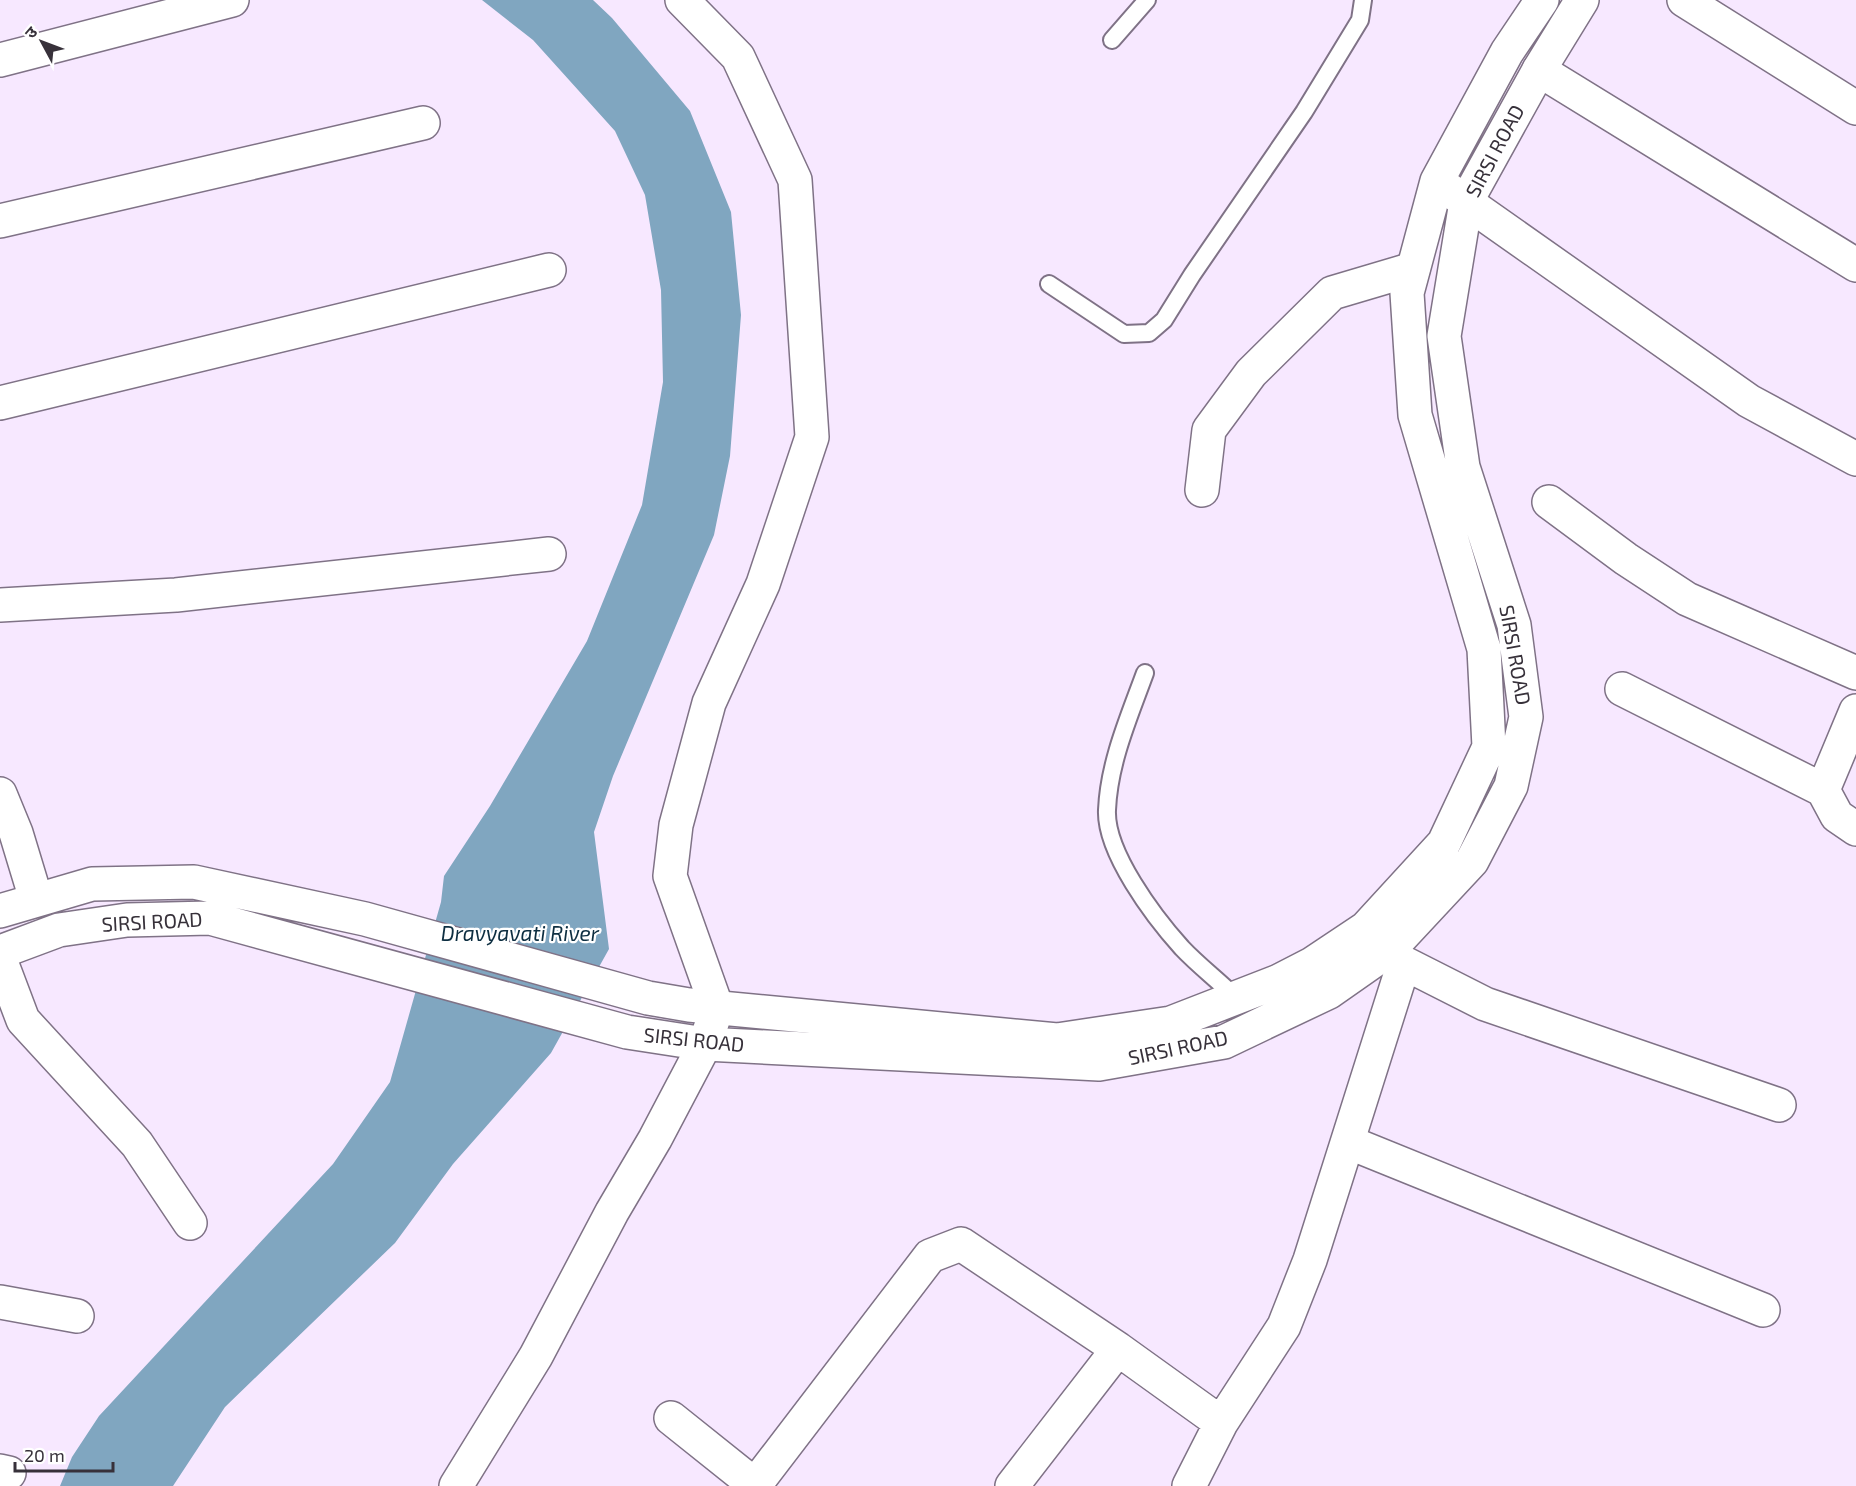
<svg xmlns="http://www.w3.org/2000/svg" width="1856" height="1486" font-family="'Exo 2','Noto Sans Devanagari',sans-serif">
<rect width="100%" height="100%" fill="#f7e8ff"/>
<path fill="#80a6c0" d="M482,0h111l19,18 78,93 41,101 10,103 -11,141 -16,79 -101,241 -19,56 15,117 -58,104 -98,111 -58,79 -170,164 -52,79h-113l12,-29 27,-41 234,-252 57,-82 51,-180 3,-26 46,-70 97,-165 55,-136 21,-123 -2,-92 -16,-95 -30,-64 -82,-91z"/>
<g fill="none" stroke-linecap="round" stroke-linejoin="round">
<defs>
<path id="service" d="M1112,40l35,-40
M1049,284l75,50 25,-1 15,-13 28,-45 112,-163 56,-92 3,-20
M1145,673c-16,44 -36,89 -38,137 -2,42 47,107 75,138 17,18 37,33 54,50"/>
<path id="minor" d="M1684,0l172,108
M0,60l232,-60
M1539,70l317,195
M1445,187l304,214 107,58
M0,221l423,-98
M0,403l549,-133
M1202,490l7,-60 42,-57 81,-80 81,-24
M1549,502l77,57 61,40 169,74
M0,605l176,-10 373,-41
M1622,689l201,101 33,-79
M1823,790l14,26 19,13
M0,794l16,39 20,66
M1387,948l17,15 81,41 294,101
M0,959l23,61 114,124 53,79
M1348,1142l415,168
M0,1302l77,14
M671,1418l85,68
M0,1471l9,2
M755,1485l175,-229 31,-12 157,105 103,74 63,-97 26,-66 94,-297
M456,1486l80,-130 76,-144 43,-73 50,-95 12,-36 -47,-132 6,-51 33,-122 54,-119 49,-147 -17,-257 -57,-123 -56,-57
M1012,1486l106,-137
M1189,1486l32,-63"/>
<path id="tertiary" d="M0,911l92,-27 102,-2 171,37 283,79 41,7 368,35 114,-17 108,-42 33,-17 54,-36 78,-85 45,-96 -5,-98 -69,-234 -8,-122 30,-112 70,-129 35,-52
M0,952l59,-22 68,-10 83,-2 417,114 78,12 394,20 125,-22 105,-50 60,-42 83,-89 39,-75 15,-69 -12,-92 -51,-158 -19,-131 22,-134 73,-132 43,-70"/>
</defs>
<use href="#service" stroke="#7f7286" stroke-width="20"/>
<use href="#minor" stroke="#7f7286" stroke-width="36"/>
<use href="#tertiary" stroke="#7f7286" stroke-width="36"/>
<use href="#service" stroke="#fff" stroke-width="16"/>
<use href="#minor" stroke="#fff" stroke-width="33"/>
<use href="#tertiary" stroke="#fff" stroke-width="33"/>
</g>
<g text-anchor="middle" stroke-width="4.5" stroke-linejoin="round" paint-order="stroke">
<g font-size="20" fill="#37313a" stroke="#fff">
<text transform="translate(1495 151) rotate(-62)" y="7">SIRSI ROAD</text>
<text transform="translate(1515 655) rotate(80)" y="7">SIRSI ROAD</text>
<text transform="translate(152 922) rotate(-3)" y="7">SIRSI ROAD</text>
<text transform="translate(694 1040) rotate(6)" y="7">SIRSI ROAD</text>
<text transform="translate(1178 1048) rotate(-12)" y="7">SIRSI ROAD</text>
</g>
<g font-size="21" font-style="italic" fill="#0d2e41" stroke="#fff">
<text x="520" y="941">Dravyavati River</text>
</g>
</g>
<g transform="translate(42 42) rotate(311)" stroke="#ffffff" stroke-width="4.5" paint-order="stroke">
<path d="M0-4.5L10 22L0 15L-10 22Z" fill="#37313a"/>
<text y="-9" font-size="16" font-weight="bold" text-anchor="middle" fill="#37313a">उ</text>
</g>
<path d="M15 1462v9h98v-9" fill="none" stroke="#37313a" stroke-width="3"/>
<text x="24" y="1462" font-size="18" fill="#37313a" stroke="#ffffff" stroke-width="4.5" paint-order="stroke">20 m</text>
</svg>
